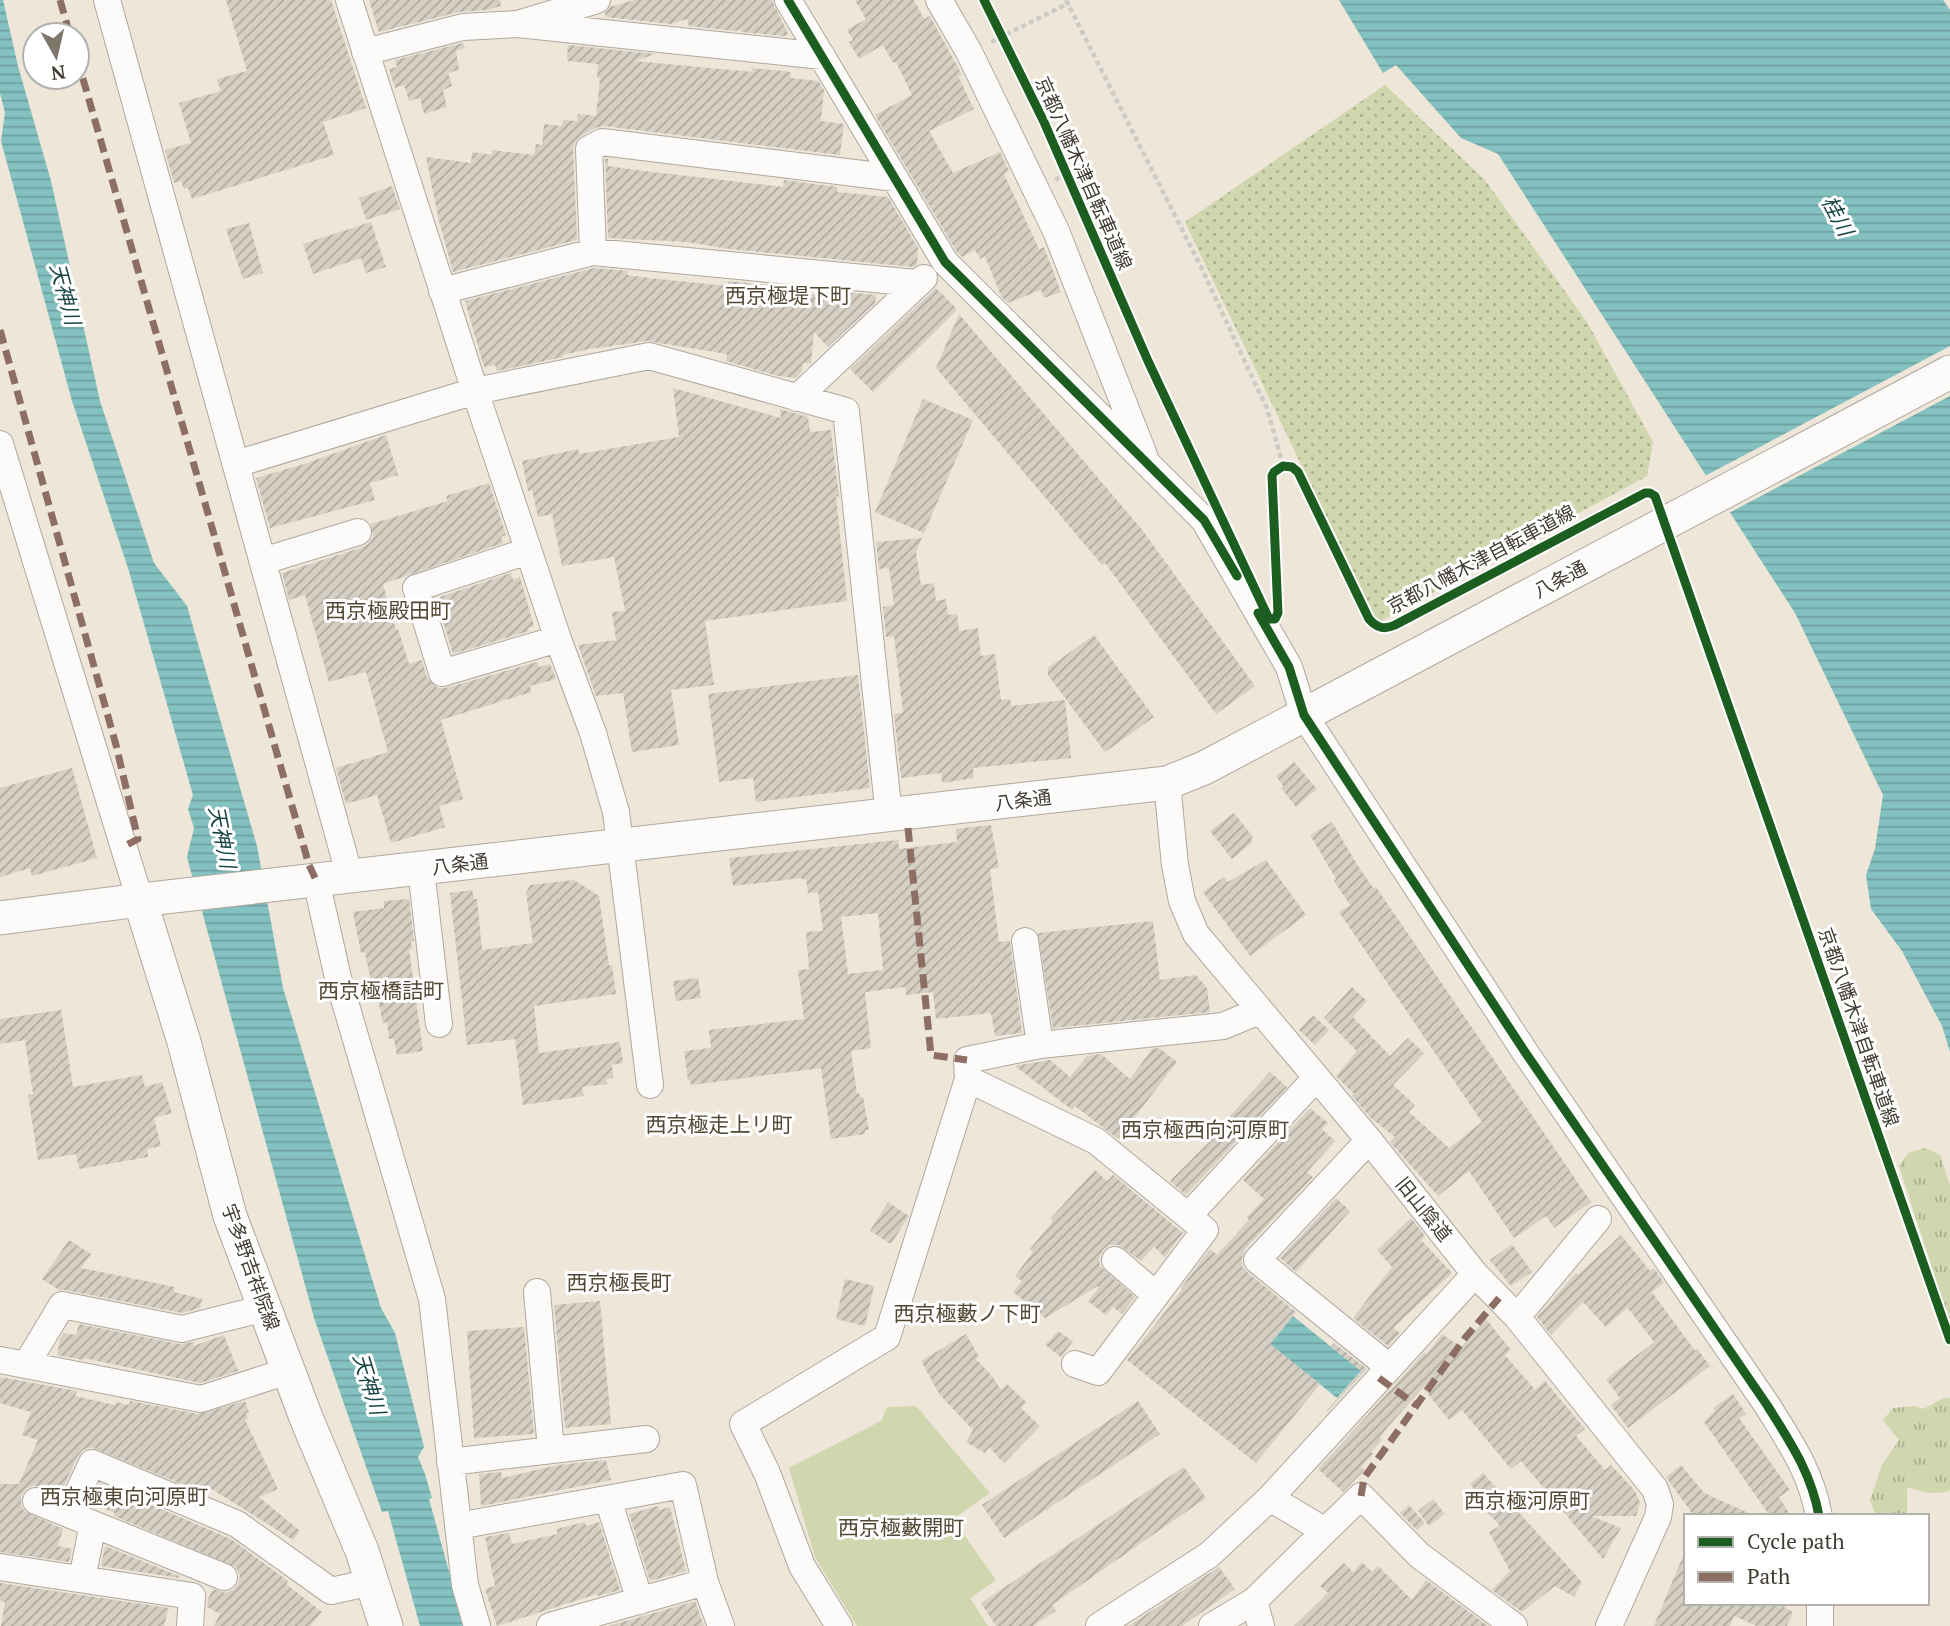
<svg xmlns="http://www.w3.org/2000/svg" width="1950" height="1626" font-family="'PT Serif','Noto Sans JP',serif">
<defs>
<pattern id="grass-tufts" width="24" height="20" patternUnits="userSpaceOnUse" patternTransform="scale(1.75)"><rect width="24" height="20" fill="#d0d6ad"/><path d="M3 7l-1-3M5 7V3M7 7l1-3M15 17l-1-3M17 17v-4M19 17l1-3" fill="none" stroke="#aaaf8d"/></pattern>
<pattern id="park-dots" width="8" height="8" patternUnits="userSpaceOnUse" patternTransform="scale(1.75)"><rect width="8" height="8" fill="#d0d6ad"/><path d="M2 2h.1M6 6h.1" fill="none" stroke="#aaaf8d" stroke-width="1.8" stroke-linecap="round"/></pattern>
<pattern id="water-rules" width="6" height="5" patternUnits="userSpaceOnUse" patternTransform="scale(1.75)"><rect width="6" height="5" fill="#83c2c0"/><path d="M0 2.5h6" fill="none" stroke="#6d9f9d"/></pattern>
<pattern id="building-hatch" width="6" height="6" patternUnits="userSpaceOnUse" patternTransform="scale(1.75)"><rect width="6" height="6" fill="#d6cfc4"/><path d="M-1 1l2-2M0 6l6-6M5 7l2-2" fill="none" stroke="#afa9a0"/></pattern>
</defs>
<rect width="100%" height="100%" fill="#eee6d8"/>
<path fill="url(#grass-tufts)" d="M1925,1148l15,7 10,30v139l-51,-158 9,-13z
M1944,1398h6v92c-15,7 -29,1 -43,-3v25l-4,4h-27l-6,-16 12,-35 17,-25 -16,-20 10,-12 22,-2 8,3z"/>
<path fill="url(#park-dots)" d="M1385,85l100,95 102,142 66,120 -6,34 -270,147 -192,-401z"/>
<path fill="#d0d6ad" d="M916,1406l74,87 -37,26 43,61 -26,18 18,28h-131l-42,-69 -26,-89 92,-47 6,-14z"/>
<path fill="url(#water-rules)" d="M0,0h3l15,66 33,115 49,220 54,162 33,43 70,240 26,142 98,320 14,25 29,114 -6,10 7,17 7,24 -3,1 35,127h-44l-32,-115 -6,1 -67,-191 -128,-464 7,-29 -6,-19 5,-14 -65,-227 -56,-167 -71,-260 4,-28 -5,-20z
M1339,0h604l7,10v1042l-8,-26 -40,-75 -31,-42 -5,-34 9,-26 8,-54 -88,-182 -297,-459 -37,-16 -65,-73 -13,8z
M1293,1316l68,55 -24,27 -67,-54z"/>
<path fill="#eee6d8" d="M1950,346v50l-223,118 -24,-37z"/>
<path fill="url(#building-hatch)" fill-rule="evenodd" d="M226,0h105l35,108 -43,14 11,33 -142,44 -4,-11 -4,1 -3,-8 -7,2 -9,-33 26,-7 -12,-40 42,-12 -4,-12 30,-8z
M369,0h131l1,6 -15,4 -27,2 -80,20z
M634,0h138l16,34 -3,2 -44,-4v-3l-6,2 -46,-5 -2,-7 -16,5 -65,-7 -1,-4 5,-6z
M855,0h59l10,19 6,-3 32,59 -4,1 16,33 -45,22 24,42 47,-21 9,19 -5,3 35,75 5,-2 17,45 -17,6 -3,-8 -33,13 -7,-7 -16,-40 -5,3 -5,-9 -13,7 -5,-5 -82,-137 37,-20 -16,-33 -3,1 -10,-18 -24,14 -10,-17 4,-2 -6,-10 19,-11z
M463,43l2,5 -9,3 3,19 -11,3 4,13 -9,4 4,17 -23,7 -4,-16 -11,3 -5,-16 -9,3 -6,-19 8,-2 -2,-7z
M568,45l88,9 -22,7 119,11 -1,-4 39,4 -1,6 28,3 6,9 -3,31 23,3 -4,31 -236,-29 -9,2 -14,8 -5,5 -3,8 4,91 -124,32 -14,-51 -13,-64 45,6 1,-11 20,3v-5l42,5 2,-11 6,1 2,-21 18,2 1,-6 14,1 1,-7 18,2 4,-38h-3l1,-14 -31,-3z
M605,158l3,1v7l36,5 139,16 1,-7 53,7v5l51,5 30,51 -1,17 -4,2 -183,-18 -43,-7 -79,-4z
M392,186l8,23 -34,11 -7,-22z
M371,222l15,45 -20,6 -5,-15 -48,16 -10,-30z
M249,223l14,50 -20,6 -17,-50z
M594,268l34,3 -1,4 22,3 79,8v-5l82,8 -1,5 35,3 1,-5 31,3 -1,8 -47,44 -14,-15 -3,31h-8l-1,8 -6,7 -18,-2 -52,-15 1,-7 -80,-13 -57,8 -28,6 1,2 -66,14 -2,-6 -11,2 -19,-66z
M936,288l20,20v3l-83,81 -23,-23z
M959,314l184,217 112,155 -39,28 -111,-151 -3,2 -166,-197z
M673,388l108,30 -1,-9 28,8 2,15 21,-2 8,67 -3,-1 11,105 -142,20 9,64 -43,5 8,55 -47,7 -9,-59 -27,3 -18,-51 38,-5 -4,-28 13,-1 -11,-54 -52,9 -10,-52 -14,3 -6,-27 -4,1 -6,-30 56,-12 1,5 100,-17z
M923,399l50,21 -49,113 -49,-21z
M386,435l12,40 -28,8 5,17 -105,28 -14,-50 48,-14z
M489,483l17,52 -5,2 2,6 -120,41 13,46 2,-1 11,35 13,-4 5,18 11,10h8l91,-26 2,5 11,-3 6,15 -26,7 1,6 -90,28 22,79 -24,7 6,21 -54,16 -14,-48 -31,9 -10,-36 52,-16 -22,-80 -37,10 -24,-87 -16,5 -7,-27 81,-26 6,-4 4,-7 -2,-12 77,-23 -2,-5z
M922,538l-6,14 5,33 13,-2 2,18 10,-2 2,16 9,-1 2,17 19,-3 3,28 14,-2 6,46 9,-1 1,7 54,-6 6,58 -98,10 1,10 -32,5 -1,-10 -40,5 -7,-64 9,-1 -9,-77 -8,1 -3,-30 11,-2 -5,-37 -10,1 -3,-27z
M511,573l2,7 7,-3 14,49 -6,2 1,3 -76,23 -15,-49 4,-1 -2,-7z
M1094,635l60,82 -49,35 -57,-77v-7z
M858,675l12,113 -114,14 -3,-24 -34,4 -11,-88z
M1294,762l23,27 -21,18 -15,-19 3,-1 -8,-11z
M72,768l25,90 -65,18 -2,-8 -30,9v-89z
M1234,813l19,24 -2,2 2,3 -21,17 -22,-28z
M1332,822l26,44 16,23 2,-2 215,315 -37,26 -8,-12 -32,22 -45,-67 -31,25 -48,-54 5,-5 -24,-19 -19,-22 2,-2 -18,-18 21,-25 -33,-33 28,-31 15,14 -14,16 37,39 18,-18 16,15 -31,32 22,20 -6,7 40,36 33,-26 -143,-210 11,-7 -16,-24 2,-2 -26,-44z
M991,825l8,43 -9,1 9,73 11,-1 12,92 -27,3 -4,-23 -55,6 -3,-27 -27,3 -1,-8 -40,5 6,56 -20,3 6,43 2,-1 1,4h3l6,33h-4v4l-34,5 -10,-71 -130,17 -1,-5h-2l-4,-29 27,-3 -2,-18 95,-11 -6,-49 11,-1 -3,-37 17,-1 -5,-39 -10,1 -2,-14 -4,1v-2l-69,8 -4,-28 169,-18 1,9 58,-7 -1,-13zM878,913l5,57 -35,4 -7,-57z
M1266,860l40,55 -56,41 -47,-64 21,-15 4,5z
M574,880l25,16 10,70 3,-1 4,29 -82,12 5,47 81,-11 3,21 -11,2 1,13 -7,1 1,5 -25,3 2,9 -61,9 -8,-66 -48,6 -17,-152 22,-3 2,9h3l5,51 51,-7 -7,-50 4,-8z
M409,899l5,42h-3l1,8h-3l14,102 -26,4 -3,-16h-5l-2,-17 -4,1 -9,-41h-3l-6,-30 -4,1 -8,-41 31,-4v-7z
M1153,921l7,59 36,-5 11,13 3,24 -157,16 -15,-95z
M698,978l3,20 -25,3 -3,-20z
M61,1010l12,77 69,-12 3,12 17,-5 10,31 -18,5 7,28 -14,3 1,8 -69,12 -3,-15 -38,6 -10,-65 5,-1 -8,-54 -25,4v-25z
M1313,1015l16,15 -14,15 -16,-15z
M1159,1048l18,14 -59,77 -43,-33 -3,4 -57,-44 35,-6 20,17 17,-21 14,-2 29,25 22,-30z
M1270,1072l17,15 -101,108 -16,-14 38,-38 19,-22 -1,-1z
M1310,1108l18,15 -6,6 13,12 -28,31 6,5 -68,72 -3,9v8l5,6 49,40 -26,32 50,40 -64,79 -129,-103 55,-70 -1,-2 29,-39 7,6 32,-35 -2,-3 17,-18 -21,-19z
M1095,1170l12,11 6,-6 70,58 -18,24 -11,-10 -13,14 -22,-16h-10l-6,5 -4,8 1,8 35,31 -13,17 -9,-7 -7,8 -18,-14 11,-13 -1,-2 -53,32 -32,-26 9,-11 -7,-5 18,-24 -3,-3 23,-28 -2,-3z
M1336,1198l14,13 -54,61 -16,-14z
M888,1202l21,14 -18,28 -21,-13z
M1411,1218l14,18 -4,4 31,33 -59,55 7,5 -12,13 -35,-28 39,-51 -15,-17z
M1621,1235l29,36 4,-3 10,15 -12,9 43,59 2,-2 13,17 -82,62 -17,-23 9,-7 -14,-19 48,-37 -24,-31 -3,-3 -21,19 -23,-25 -32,33 -14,-18 39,-44 2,2z
M69,1240l22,14 -10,14 94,19 -1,5 28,7 -2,9 -18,5 -117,-23h-6l-17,-11z
M1512,1244l20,28 -21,14 -21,-26z
M845,1279l29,7 -9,40 -29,-7z
M600,1301l11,123 -46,4 -11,-123z
M1486,1319l25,31 -6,5 30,35 10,-9 40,48 -9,7 29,34 6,-5 24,26 5,12 -4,13h-45l30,12 -18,31 -82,-98 -10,8 -49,-59 -13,10 -26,-32 -37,41 -6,9 2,2 -11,12 2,2 -12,13 4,3 -22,22 -25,-23 107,-117 2,2 15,-20 19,13z
M79,1324l100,20 15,-2 -1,4 31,-11 14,36 -38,12 -116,-25v2l-27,-5 3,-16 4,-6 12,2z
M524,1327l10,107 -60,4 -7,-107z
M1058,1331l15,10 -12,16 -16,-12z
M966,1334l13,23 -3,2 16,17 9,14 6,-6 19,18 -5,6 19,18 -36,37 -15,-16 -4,6 -19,-11 7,-12 -33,-35 -19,-34z
M1334,1343l33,26 -40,43 -1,-1 35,-40 -30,-24z
M0,1377l77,14 -2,5 40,9 1,-3 13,3 1,-4 68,13 47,-13 4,11 -3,1 2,6 -3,1 33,69 -19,8 41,34 -7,9 -86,-54 -4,7 -112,-46 -8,3 -5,6 -18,38 -26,-9 -8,4 -5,7v8l3,7 39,18 -5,17 14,3 -3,13 -69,-10v-68h19l19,-44 -16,-5 9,-23 -31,-9z
M1733,1394l13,20 -7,4 51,72 -11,7 12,19h-21l-66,-94 11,-11 -2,-3z
M1138,1401l22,33 -156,104 -22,-33z
M606,1460l5,20 -130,26 -2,-32 22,-2 1,6 56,-13z
M1681,1465l23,28 51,23h-61l-28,-39z
M1184,1467l22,31 -154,107 4,6 -23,15h-37l-15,-23z
M1483,1473l99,109 -8,15 -19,-11 -33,26 -30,-22 18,-19 -21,-39 11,-6 -23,-25 4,-4 -11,-13z
M100,1483l131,56 57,42 -2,3 36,28 -12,14h-96l6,-12 -13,-7 1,-8 5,-10 13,4 8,-4 4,-5 2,-8 -4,-9 -122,-51 1,-3 -24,-10z
M1433,1499l12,15 -16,12 -11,-15z
M1409,1505l16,18 -8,7 -17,-17z
M658,1506l1,4 11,-3 16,64 -36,10 -21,-67z
M585,1522l1,4 13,-4 21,68 -22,6 -1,-2 -100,32 -12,-37 10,-3 -10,-49 24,-4 3,11 46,-10 -2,-5z
M105,1546l74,30v2l-78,-12z
M1685,1551l1,52h99l-1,4 9,5 -6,14h-30l-23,-10 -4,10h-76z
M1362,1562l10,10 6,-6 34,34 14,-20 62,46h-194l34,-33 -8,-7 24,-23 9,9z
M1219,1567l16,22 -53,37h-54z
M0,1583l169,25 -1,3 -4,15h-163l4,-24 -5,-1z
M695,1601l9,25h-96l36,-10z"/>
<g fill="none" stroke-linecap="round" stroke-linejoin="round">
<defs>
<path id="minor" d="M107,0l243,877
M349,0l126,391 83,248 35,94 23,79 34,273
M788,0l157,262 259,258 85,147 15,48 221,337 242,353c23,37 44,67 52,111
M939,0l30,52 87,179 88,224
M518,24l304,32
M365,52l98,-25 55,-3 79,-24
M593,252l-4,-103 13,-7 293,36
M442,291l151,-39 323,31
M797,398l127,-120
M0,444l140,456
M236,464l239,-73 174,-35 197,55 43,405
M528,551l-112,37 26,85 116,-34
M263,561l95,-29
M1167,783l8,82 7,36 14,33 173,206 106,134 42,43 138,172 5,15 -2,13 -49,109
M421,869l18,155
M316,880l22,98 94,321 33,286 12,41
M1025,941l15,104
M1369,1140l-112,120 132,107
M1189,1215l127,-137
M1115,1260l41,35
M537,1292l14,158
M1517,1317l81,-98
M0,1360l201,39 87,-28
M1075,1364l23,8 107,-142 -109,-89 -128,-62 -1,-19 73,-15 183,-19 36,-15
M26,1365l36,-60 120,24 83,-21
M450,1462l196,-23
M608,1499l32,102
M36,1501l57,23 -11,55
M68,1514l24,-51 145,61 94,67 41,-9
M93,1524l131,53
M458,1526l225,-41 22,97 16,44
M1325,1531l36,-35 58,59 95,71
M0,1567l192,29 -2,30
M1254,1601l7,25
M550,1626l155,-44
M839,1626l-37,-60 -35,-93 -24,-49 144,-87 81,-258
M1099,1626l110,-71 61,-57 205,-224
M1212,1626l42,-25 71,-70 -55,-33
M1820,1626v-23"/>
<path id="major" d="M140,900l44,142 46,174 77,204 55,131 24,75
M0,918l140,-18 1027,-117 37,-15 100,-53 646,-343"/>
</defs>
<use href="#minor" stroke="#afa89e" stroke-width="28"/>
<use href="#major" stroke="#afa89e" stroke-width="35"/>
<path stroke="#cdcbc6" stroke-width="4.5" stroke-dasharray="5 3.5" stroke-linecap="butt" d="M1066,0l136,269 50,108 15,31 16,58
M991,42l78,-39
M1055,180l11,-7"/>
<use href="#minor" stroke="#fcfbf9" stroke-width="26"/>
<use href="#major" stroke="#fcfbf9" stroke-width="33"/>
<path stroke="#8d6e63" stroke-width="7" stroke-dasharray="14 7" stroke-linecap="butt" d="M60,0l10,35
M77,58l232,807 7,15
M0,330l116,415 22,94 -15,8
M908,828l23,227 36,5
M1379,1378l37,27
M1361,1496l3,-18 101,-140 34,-40"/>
<defs>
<path id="cycleway" d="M788,0l157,262 259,258 33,56
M984,0l60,122 104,239 121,258h6l3,-6 -6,-137 2,-4 9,-6 9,1 6,5 71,147c8,9 15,11 26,6l250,-132h5l5,3 295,844
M1258,613l31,54 15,48 221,337 242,353c23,37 44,67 52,111"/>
</defs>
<use href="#cycleway" stroke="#fff" stroke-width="13"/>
<use href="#cycleway" stroke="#1b5e20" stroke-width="9"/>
</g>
<g text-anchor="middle" stroke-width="6" stroke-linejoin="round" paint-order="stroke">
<g font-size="19" fill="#413c32" stroke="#fff">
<text transform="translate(1084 173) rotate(66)" y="7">京都八幡木津自転車道線</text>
<text transform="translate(1481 559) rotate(-28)" y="7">京都八幡木津自転車道線</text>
<text transform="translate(1560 579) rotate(-28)" y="7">八条通</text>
<text transform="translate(1023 800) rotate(-7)" y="7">八条通</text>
<text transform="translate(460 864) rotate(-7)" y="7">八条通</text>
<text transform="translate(1859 1027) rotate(71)" y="7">京都八幡木津自転車道線</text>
<text transform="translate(1424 1209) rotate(51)" y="7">旧山陰道</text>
<text transform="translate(251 1267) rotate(70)" y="7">宇多野吉祥院線</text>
</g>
<g font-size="21" font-style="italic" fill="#1b4747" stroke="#fff">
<text transform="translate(1837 216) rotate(62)" y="7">桂川</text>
<text transform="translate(65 294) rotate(75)" y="7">天神川</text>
<text transform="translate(222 837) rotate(79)" y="7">天神川</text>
<text transform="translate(369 1384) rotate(73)" y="7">天神川</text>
</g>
<g font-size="21" fill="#524833" stroke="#fff">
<text x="788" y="303">西京極堤下町</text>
<text x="388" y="618">西京極殿田町</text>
<text x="381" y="998">西京極橋詰町</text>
<text x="719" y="1132">西京極走上リ町</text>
<text x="1205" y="1137">西京極西向河原町</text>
<text x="619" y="1290">西京極長町</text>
<text x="967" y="1321">西京極藪ノ下町</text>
<text x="124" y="1504">西京極東向河原町</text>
<text x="1527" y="1508">西京極河原町</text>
<text x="901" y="1535">西京極藪開町</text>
</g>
</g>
<rect x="1684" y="1514" width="245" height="91" fill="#ffffff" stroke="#b3b1ad" stroke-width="2"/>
<rect x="1698" y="1537" width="35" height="10" fill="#1b5e20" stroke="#b3b1ad" stroke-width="2"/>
<text x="1747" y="1549" font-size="21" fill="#413c32">Cycle path</text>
<rect x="1698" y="1572" width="35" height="10" fill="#8d6e63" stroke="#b3b1ad" stroke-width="2"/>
<text x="1747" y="1584" font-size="21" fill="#413c32">Path</text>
<g transform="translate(56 56) rotate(172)"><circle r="33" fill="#ffffff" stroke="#b3b1ad" stroke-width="2"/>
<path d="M0-5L12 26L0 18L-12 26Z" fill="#7e786c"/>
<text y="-10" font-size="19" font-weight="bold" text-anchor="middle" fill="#413c32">N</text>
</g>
</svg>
